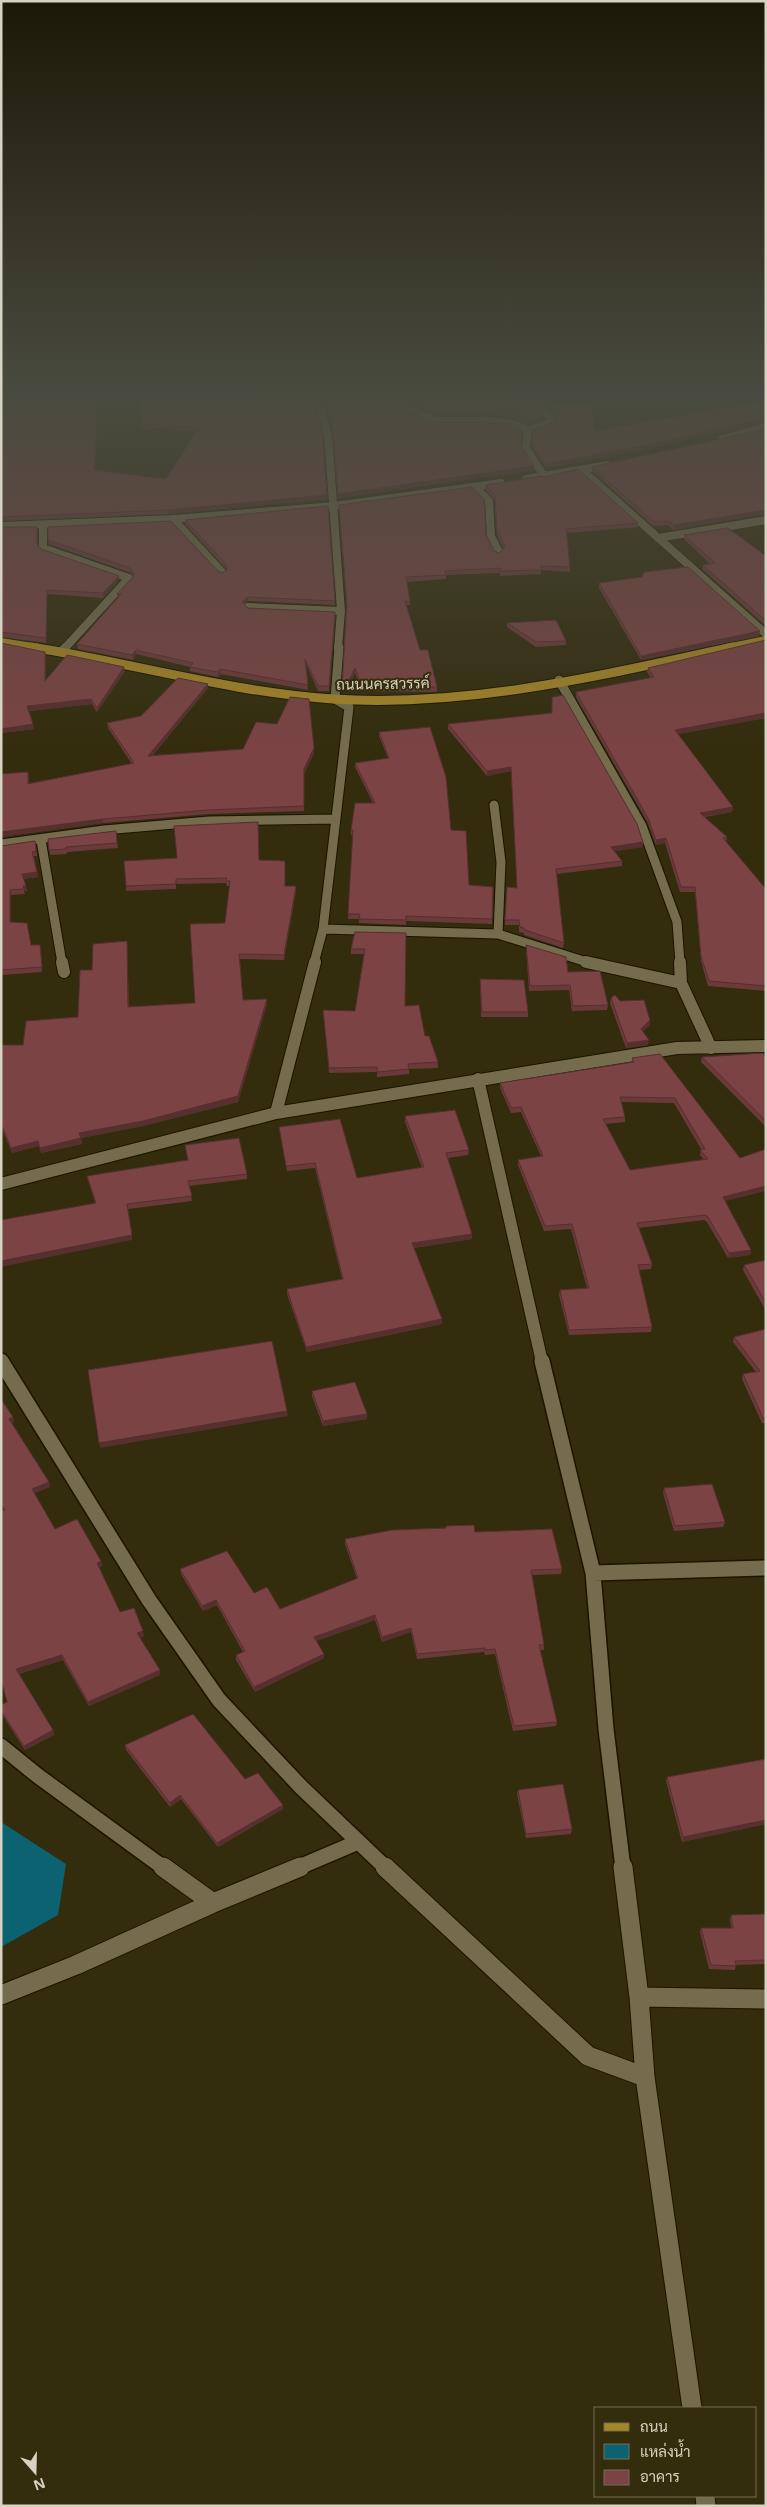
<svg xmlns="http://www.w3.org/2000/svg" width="767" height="2507" font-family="'Open Sans',Sarabun,sans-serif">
<rect width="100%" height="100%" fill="#332c0d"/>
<path fill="#0c6271" d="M1,1822l65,42 -8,51 -57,32z"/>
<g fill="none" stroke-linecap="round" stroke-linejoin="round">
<defs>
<path id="street-far4" d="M318,399l10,36 13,176 -3,37
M373,399l27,6 35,16h61l15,2 17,7
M538,399l14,23 -24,8 -2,18 18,28
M722,439l44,-12
M582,470l184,164
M526,479l81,-14
M475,487l14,14 2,35 8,16
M173,519l49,53
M43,525v23l86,30 -64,70
M1,526l172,-7 161,-13 167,-23
M658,538l108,-18
M248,607l93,4"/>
<path id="street-far3" d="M62,651l4,-4
M559,680l83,146 35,96 3,41
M494,805l7,57 -3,72
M41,840l21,123
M1,844l103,-14 105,-9 127,-2
M323,929l175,5 92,29
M314,963l9,-34 26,-222 -14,-8 4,-52"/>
<path id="street-far2" d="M62,962l2,10
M586,962l95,21 30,65
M680,962l1,21
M478,1079l64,283
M276,1113l39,-151
M1,1184l275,-71 401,-65 89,-2"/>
<path id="street-far1" d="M1,1361l148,239 70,100 82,87 85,81
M542,1361l51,212 13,156 17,139
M593,1573l173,-5
M1,1746l37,30 126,92
M297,1868l61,-26"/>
<path id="street" d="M163,1867l50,36 87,-36
M385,1867l203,189 57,21
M623,1867l16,130 6,80 47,331
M1,1995l75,-30 137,-62
M639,1997l127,2
M705,2496l1,10"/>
<path id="primary-far1" d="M1,642l38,6
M727,648l39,-8"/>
<path id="primary" d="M31,647c101,16 199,45 302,52 134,9 270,-24 400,-52"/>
</defs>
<use href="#street-far4" stroke="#1b1400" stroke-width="9"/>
<use href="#street-far3" stroke="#1b1400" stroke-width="11"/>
<use href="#street-far2" stroke="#1b1400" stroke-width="14"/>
<use href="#street-far1" stroke="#1b1400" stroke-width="18"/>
<use href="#street" stroke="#1b1400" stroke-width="21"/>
<use href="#primary-far1" stroke="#1b1400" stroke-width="9"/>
<use href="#primary" stroke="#1b1400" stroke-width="11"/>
<use href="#street-far4" stroke="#746c4c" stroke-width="8"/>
<use href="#street-far3" stroke="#746c4c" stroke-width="9"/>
<use href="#street-far2" stroke="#746c4c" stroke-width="12"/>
<use href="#street-far1" stroke="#746c4c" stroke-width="15"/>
<use href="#street" stroke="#746c4c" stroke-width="19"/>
<use href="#primary-far1" stroke="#a48527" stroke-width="8"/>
<use href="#primary" stroke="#a48527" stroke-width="9"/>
</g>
<path fill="#6a3a3a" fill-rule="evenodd" d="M1,399h97l-3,71 71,9 31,-48 -23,-1v-2l-32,1 -2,-30h173l14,100 -159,15 -167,7z
M324,399h46l1,1 62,22 88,24 13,24 -196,28 -5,-64z
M397,399h137l10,20 -16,5 -15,-6 -16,-3h-61l-35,-15z
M766,400v22l-124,28 -96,18 -14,-21 1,-17 24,-9v-1l-7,-12 1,-4 44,27z
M766,429v85l-93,16 -5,-5 -15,1 -61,-55v-4z
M486,485l152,38v4l-71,6 3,34v5l-29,-2v4l-41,2v-3l-54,2v4l-40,3 4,19v4h-4l14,45 17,37v5l-75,-1 -7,-18 -9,18h-4l4,-83 140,-74 8,17 5,2 4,-4 -6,-14 -2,-34 -10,-12z
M328,506l7,99 -87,-4 -4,4 4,3 87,8 -6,75h-11l-12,-27 2,26 -87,-16 -3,3 -28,-6v-4l-54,-13 -3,6 -55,-11 -1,-5 41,-46 -1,-4 16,-17v-1l-2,-3 -82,-29 -1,-4 170,31 4,2 5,-3 -1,-1 -41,-45v-4z
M1,527l36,4v14l4,4 78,31 -16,18 -56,-4 -1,49 -45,-6z
M684,535l82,21v70l-64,-57 1,-4 7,-1 -26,-25z
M599,583l160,53 -118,24 -42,-72z
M507,623l59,18v4l-30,2 -29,-20z
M1,643l45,13 -1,24 80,-9 -28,41 -5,-8 -63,7 5,18 -33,4z
M648,668l118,50 -88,16 55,73 -1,5 -27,5 22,20 -1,5 40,47v102l-58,-5 -7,-25 -6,-69h-15l-15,-49 -9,2 -8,-22 -72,-126v-5l75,-14 -4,-6z
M208,688l-55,67 161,-7v5l-10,21v37l-95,3 -106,9 -102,14v-63l27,-2 1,11 103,-19 -24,-36 -1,-5 34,-7z
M552,697l91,145v5l-29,4 8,10v5l-65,8 7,69 -1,5 -39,-13v-2l-5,-1v-7h-14l2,-38 10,1 -6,-117 -24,5 -39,-47v-5l104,-11z
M379,732l72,98 18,55 24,2 -1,37 -86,-3v4l-47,-2v-4h-11l5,-84h-2v-5l22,-27 -18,-36v-4l33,-5 -9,-22z
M116,831l2,17 -51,4v2l-17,1 -2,-16z
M35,841l2,15h-3l4,21 -14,2 3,12h-3l1,3 -14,1v27l20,23 10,5 1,22 -41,3v-129z
M259,860l26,26 11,5 -12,69 -44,-1 3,41 24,4 -29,98 -95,24 -62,12 1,6 -41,9 -2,-7 -27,7 -11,-26v-82h22l55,-28 14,-47 35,-29 2,66 66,-4 30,-80 5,-37h-3l-1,-3 -50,1v5l-50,2v-5z
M355,932l70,104 13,26v6l-29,1v5l-32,3v-5l-48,1 -5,-58 31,-4 9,-57h-13v-5z
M526,945l42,27 40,33 -1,5 -35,1 -3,-21 -40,1 -3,-41z
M480,979l48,33v5h-47z
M611,998l9,3 30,24 -7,6 5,14 -22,3 -16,-45z
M702,1057l64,1v69l-65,-65z
M632,1058l108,100 -15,43 26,49 -1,5 -22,3 -21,-36 -3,-2 -65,8 13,36 -1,5 -12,1 13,57 -1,5 -82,3 -10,-40 1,-5 27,-2 -16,-59 -27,2 -26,-66v-5l23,-4 -20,-44 -10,1 -11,-25v-5l132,-21zM621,1102l53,1 27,46 -1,6 4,5 -74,10 -24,-46 19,-2v-5z
M405,1116l64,34 -1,5 -20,3 24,76v5l-58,9 28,76 -135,28 -20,-58v-5l55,-10 -27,-111 -28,3 -8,-44 78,51 65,-10 -17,-46z
M185,1145l62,29v5l-58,7 3,15 -64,8 4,31 -37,-37 -8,-27 101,-16z
M766,1260v51l-23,-41 1,-5z
M766,1329v94h-4l-20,-44 1,-5 13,-2 -23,-30 1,-5z
M312,1391l55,23v5l-44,7 -11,-30z
M1,1399l12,18 1,5 -2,1 37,59 1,5 -16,6 21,36 46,32 1,5 -3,1 21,45 24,24 -4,2 20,37 -71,31 -26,-46 -44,14 34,56 1,5 -29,15 -24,-37v-8l6,-3 -4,-192 -2,-3z
M664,1488l61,34 -2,5 -49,4 -11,-38z
M475,1532l87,37 -1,5 -29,1 12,70v5h-4l17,72 -1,4 -43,5 -18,-77 -10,1 -1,-3 -67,7 -6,-27 -29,10 -7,-22 -59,21 8,13v4l-69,34 -19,-32v-5l7,-3 -26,-47 -14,6 -22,-37 -1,-5 74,24 26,16 77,-30 -12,-35v-5z
M125,1745l120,34 38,26v4l-65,38 -37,-48 -11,8 -44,-57z
M766,1759v65l-84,18 -16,-61 1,-4z
M518,1790l54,39 -1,5 -45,4 -9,-44z
M766,1914v50l-30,1 -1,5 -26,-1 -9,-37 1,-4h30l-1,-9 1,-4z"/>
<path fill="#562f2f" d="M98,399l-3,75 -1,-4z
M544,415v4l-16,5v-4z
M765,417v5l-123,28 -96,18v-4z
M534,466v4l-196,28v-4z
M327,495v4l-159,15v-4z
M766,510v4l-93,16 1,-5z
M119,576v4l-16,18v-5z
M248,597v4l-6,5v-4z
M760,631l-1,5 -118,24v-4z
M136,650v4l-3,6 -1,-5z
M45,652l1,4 -1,30z
M124,667l1,4 -28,41v-4z
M355,668v5l-9,18v-5z
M220,669l1,5 -3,3v-5z
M208,684v4l-60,72v-4z
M91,699l1,5 -64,7 -1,-5z
M766,713v5l-92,17 1,-5z
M33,724l1,5 -33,4v-4z
M314,748v5l-10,21v37v-42z
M511,767v4l-24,5v-5z
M733,807l-1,5 -32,5v-4z
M103,819v4l-102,14v-5z
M666,838l-1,5 -9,2v-5z
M643,842v5l-33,5 1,-5z
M37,872l1,5 -15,2 -1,-5z
M23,886h3l1,5h-3z
M296,886v5l-12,69v-5z
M10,890l1,5v32l-1,-5z
M127,941v5l2,66 -1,-5z
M267,999v5l-29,98 -95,24 -63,12 -1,-5z
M650,1020v5l-10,9 1,-5z
M649,1040l-1,5 -22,3 1,-5z
M81,1138l1,6 -41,9 -1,-5z
M38,1141l1,5 -27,7 -1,-5z
M766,1186v5l-44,11 1,-5z
M472,1234v5l-60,9v-5z
M132,1235v5l-131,27v-6z
M751,1250l-1,5 -22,3 1,-5z
M442,1319v5l-135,28 -1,-5z
M287,1411l1,5 -188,32 -1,-5z
M367,1414v5l-44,7v-5z
M13,1417l1,5 -4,2 -1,-5z
M49,1482l1,5 -17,7 -1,-5z
M101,1561l1,5 -4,2 -1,-5z
M216,1600l1,5 -14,6 -1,-5z
M375,1615v5l-61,22v-5z
M411,1628v4l-29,10v-5z
M143,1631l1,5 -6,2 -1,-5z
M324,1654v4l-69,34 -1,-5z
M62,1655l1,5 -45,14 -2,-5z
M160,1670v5l-71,31 -1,-4z
M53,1730l1,5 -29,15 -1,-4z
M180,1795l1,4 -11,8v-4z
M283,1805v4l-65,38 -1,-4z
M766,1820v4l-84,18 1,-5z"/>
<path fill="#7b4343" stroke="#562f2f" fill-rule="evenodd" d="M1,399h97l-4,71 72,9 33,-52 -25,-1v-3l-33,2 -1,-26h173l9,33 5,63 -159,15 -167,7z
M325,399h45l1,1 27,6 35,16 63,1 14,1 12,6 -1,16 13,20 -196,28 -5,-64z
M408,399h126l10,16 -16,5 -15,-6 -16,-3h-61z
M766,400v18l-124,28 -96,18 -14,-21 1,-13 24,-9v-5l-6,-12 40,1 4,26z
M766,429v81l-92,15 -6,-4 -14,1 -62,-55z
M578,469l60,54 -72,6 4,38 -29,-1v4l-41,1v-3l-55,3 1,4 -40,2 4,24h-5l15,49h8l9,37 -75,-1 -7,-18 -9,18h-4l5,-80 -8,-101 133,-18 12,12 2,35 8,17 5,2 6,-6 -8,-17 -2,-34 -9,-11 55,-9 4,1z
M328,506l7,95 -87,-4 -6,5 6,6 87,4 -6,74h-11l-13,-27 3,26 -88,-16 -2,3 -28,-5 3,-4 -57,-13 -4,5 -55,-11 44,-50h-4l16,-17 1,-4 -4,-5 -82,-28v-13l123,-6 47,50 4,2 5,-3 -1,-6 -41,-44z
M1,527h36v17l4,5 78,27 -16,17 -56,-3 -1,48 -45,-6z
M728,528l38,28v65l-63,-56 12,-2 -31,-28z
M688,567l72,64 -119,25 -42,-73 43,-6 2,-5z
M556,620l10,21 -30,1 -29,-19z
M766,640v73l-91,17 58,77 -33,6 27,24 -4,1 43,51v97l-57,-5 -8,-25 -6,-69h-14l-15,-49 -10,2 -8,-22 -72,-126 78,-15 -6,-9z
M1,643l44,9v29l22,-26 57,12 -27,41 -6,-9 -64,7 6,18 -32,5z
M178,678l30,6 -60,72 95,-7 13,-27 21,2 13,-27 19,2 5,49 -10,21v37l-96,4 -105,9 -102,13v-58l27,-2v12l106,-21 -27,-40 34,-7z
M563,695l74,129 6,18 -32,5 11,14 -66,8 8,74 -39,-13 -1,-2 -4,-1 -1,-7h-14l2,-33 10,1 -6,-121 -24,4 -39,-47 104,-11v-16z
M430,727l16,50 5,53 15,1 3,54 24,2 -1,32 -86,-3v4l-47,-1 1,-5h-12l5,-84h-2l4,-27h20l-20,-40 34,-5 -10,-26z
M258,822l1,38 26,1v25h11l-12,69 -45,-1 4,46 24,-1 -29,97 -95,25 -64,12 2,5 -41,10 -2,-7 -27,7 -10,-24v-79h22l3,-24 52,-4 2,-47h12l1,-26 34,-3 1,66 67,-4 -5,-79 35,-1 5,-42h-4l1,-3 -51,1v5l-50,2 -2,-25 53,-3 -3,-32z
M116,831l1,12 -51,4v2l-17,1 -1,-11z
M35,841l1,10 -4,1 5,20 -15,2 4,12h-3l1,3 -14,1v32l17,1 4,22h9l2,22 -41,3v-124z
M355,932l51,1 -1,73 14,-1 6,31h4l9,26 -30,2 1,5 -32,3v-5l-48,1 -6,-58 32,1 10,-62h-14z
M526,945l40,12 2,15 32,-1 8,34 -35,1 -3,-21 -40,1z
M480,979l44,1 4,32h-46z
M615,995l5,6 24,-1 6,20 -9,9 8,11 -22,3 -16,-45z
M763,1053l3,5v63l-64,-64z
M660,1054l80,104 26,-9v37l-43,11 28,53 -22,3 -21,-36 -3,-2 -68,8 15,41 -14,1 14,62 -83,3 -9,-40 29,-2 -17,-64 -27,2 -27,-66 25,-4 -22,-49 -10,1 -11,-25 134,-21 -2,-4zM620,1097l55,1 30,51 -5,1 8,9 -78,11 -27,-51 22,-2z
M455,1110l14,40 -23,3 26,81 -60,9 30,76 -136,28 -19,-58 56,-10 -28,-116 -29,3 -7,-39 61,-8 17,59 67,-11 -19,-51z
M239,1138l8,36 -59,7 4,15 -65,8 5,31 -131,26v-41l95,-17 -9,-27 101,-16 -3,-15z
M766,1260v43l-22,-38z
M766,1329v89h-3l-20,-44 17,-3 -26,-34z
M272,1341l15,70 -188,32 -11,-73z
M355,1382l12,32 -44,7 -11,-30z
M1,1399l12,18 -4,2 40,63 -17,7 23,40 22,-10 24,42 -4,2 23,49 14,-4 9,23 -6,2 23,37 -72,32 -26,-47 -46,14 37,61 -29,16 -23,-35v-6l6,-3 -6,-22v-169l4,-1 -4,-6z
M712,1484l13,38 -50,4 -11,-38z
M474,1525l1,7 77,-3 10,40 -31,1 13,75h-5l18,77 -43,4 -19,-77 -10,1v-2l-68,6 -6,-26 -29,9 -7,-22 -61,22 10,17 -70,33 -18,-32 9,-4 -29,-51 -14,6 -22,-37 47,-18 27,42 13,-6 13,22 78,-31 -13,-39 47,-9 54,-2v-2z
M193,1714l52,65 13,-6 25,32 -66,38 -37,-48 -10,8 -45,-58z
M766,1759v61l-83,17 -16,-60z
M563,1784l9,45 -46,5 -8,-44z
M766,1914v46l-31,1 1,5 -25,-1 -10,-37h32l-2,-13z"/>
<linearGradient id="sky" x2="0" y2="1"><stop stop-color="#1c1807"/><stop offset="0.53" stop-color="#4a4b40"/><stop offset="1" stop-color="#4a4b40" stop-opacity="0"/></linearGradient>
<rect width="767" height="750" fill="url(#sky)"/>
<g text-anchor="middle" stroke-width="4" stroke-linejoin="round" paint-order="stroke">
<g font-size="15" fill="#d7d3c2" stroke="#332c0d">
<text transform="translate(383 684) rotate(-1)" y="5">ถนนนครสวรรค์</text>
</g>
</g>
<rect width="767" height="2507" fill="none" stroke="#d7d3c2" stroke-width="5"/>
<rect x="594" y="2407" width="162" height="90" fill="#332c0d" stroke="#756f55"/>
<rect x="604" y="2423" width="25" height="8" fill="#a48527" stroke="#756f55"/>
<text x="640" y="2432" font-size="15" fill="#d7d3c2">ถนน</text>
<rect x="604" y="2444" width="25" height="15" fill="#0c6271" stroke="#756f55"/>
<text x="640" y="2457" font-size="15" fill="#d7d3c2">แหล่งน้ำ</text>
<rect x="604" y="2470" width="25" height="15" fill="#7b4343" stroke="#756f55"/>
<text x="640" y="2482" font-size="15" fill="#d7d3c2">อาคาร</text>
<g transform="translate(35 2472) rotate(160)" stroke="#332c0d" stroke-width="4" paint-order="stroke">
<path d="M0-4L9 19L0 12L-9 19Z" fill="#d7d3c2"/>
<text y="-8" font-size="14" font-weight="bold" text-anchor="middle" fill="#d7d3c2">N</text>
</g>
</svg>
